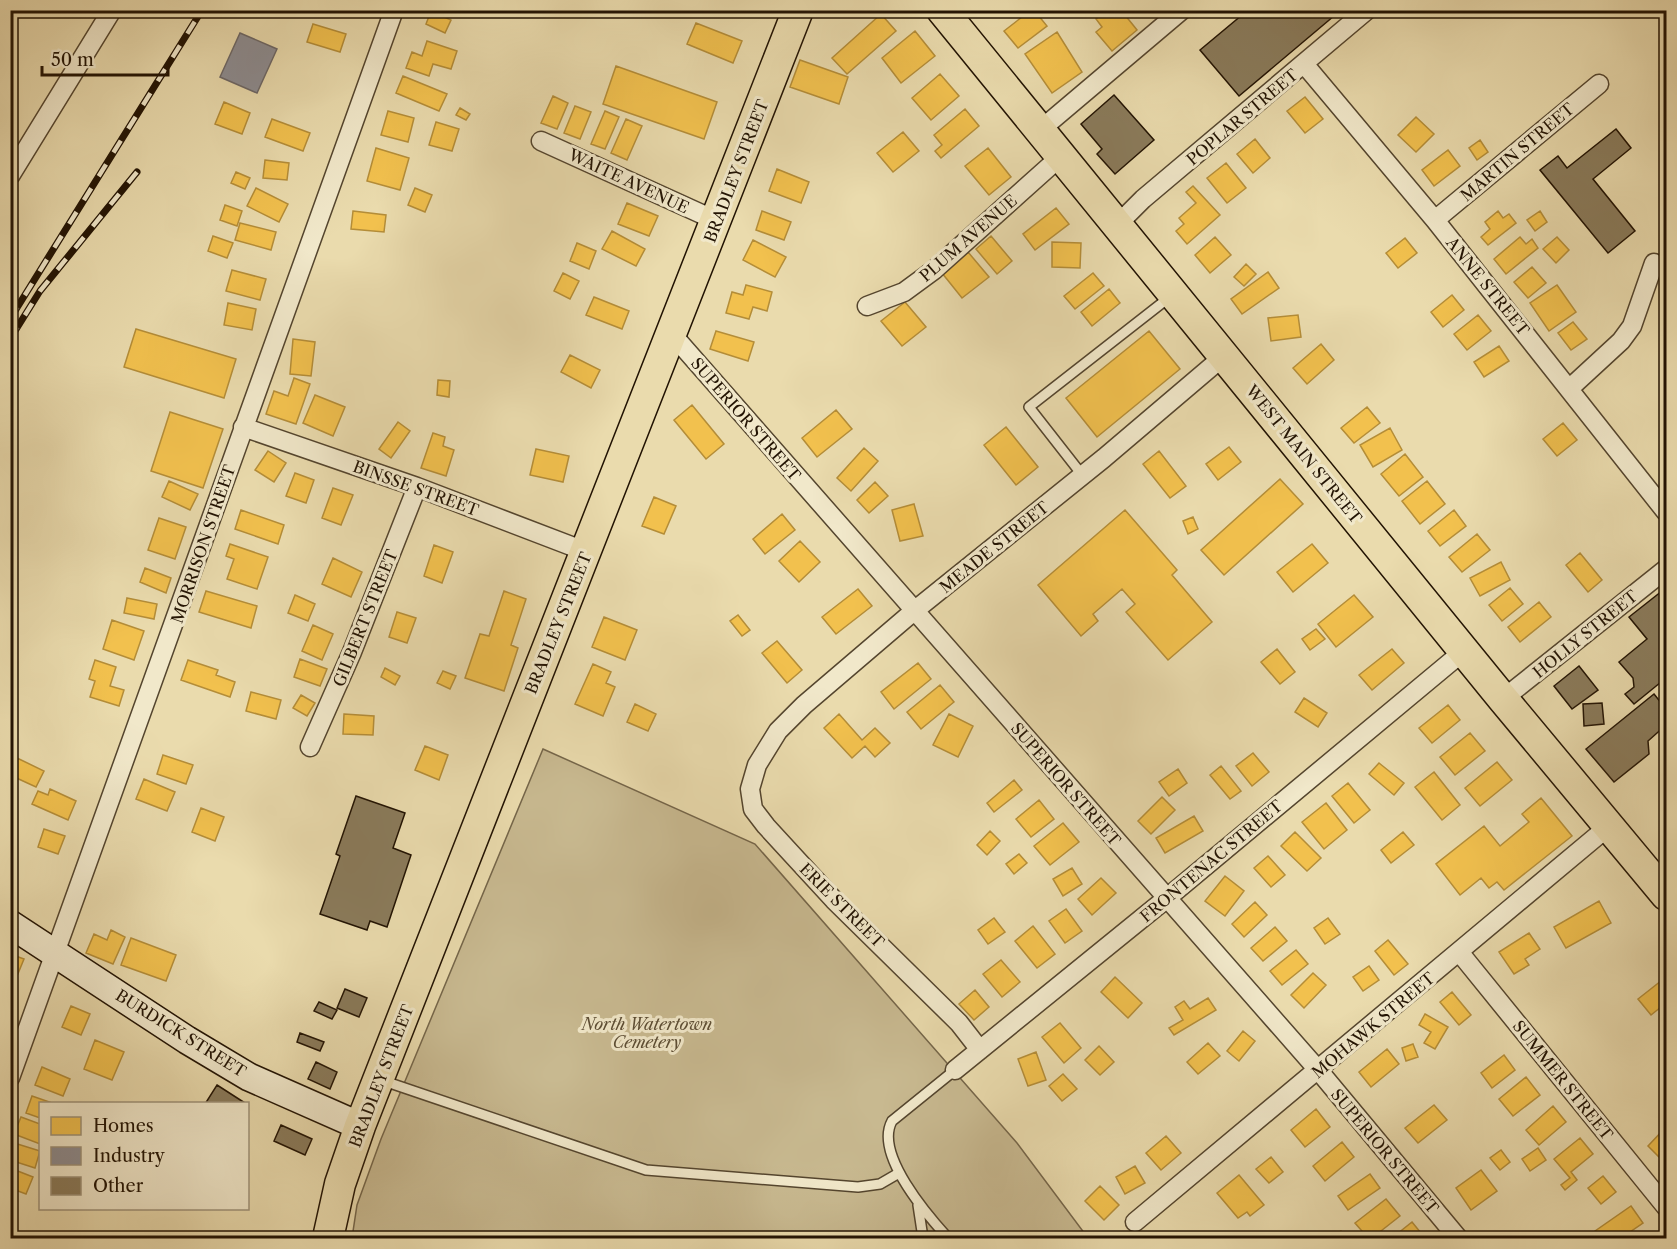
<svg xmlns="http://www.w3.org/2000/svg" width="1677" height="1249" font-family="'Libre Caslon Text',serif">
<rect width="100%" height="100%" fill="#eadbad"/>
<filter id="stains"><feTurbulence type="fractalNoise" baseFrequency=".00333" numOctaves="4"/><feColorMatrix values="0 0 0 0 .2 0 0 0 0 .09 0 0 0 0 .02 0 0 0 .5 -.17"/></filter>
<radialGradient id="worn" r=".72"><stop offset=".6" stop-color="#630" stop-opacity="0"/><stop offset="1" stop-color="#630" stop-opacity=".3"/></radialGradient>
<path fill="#c8b990" stroke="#75664a" stroke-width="1.5" d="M543,749l212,95 262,299 71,95h-736l5,-33 24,-66z"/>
<path fill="#f2c14e" stroke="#b48d38" stroke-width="1.5" d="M1031,10h12l-5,5 9,11 -29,22 -14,-17z
M1107,10h14l16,20 -25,21 -16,-19 6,-5 -6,-8z
M431,11l20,9 -6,13 -19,-9z
M881,14l15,17 -49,43 -15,-16z
M696,23l46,18 -9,22 -46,-19z
M313,24l33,10 -6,18 -33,-10z
M915,31l20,25 -34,27 -19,-25z
M1057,32l25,40 -30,21 -27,-39z
M427,41l30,10 -6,18 -18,-5 -4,12 -23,-8 6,-16 10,4z
M800,60l48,17 -9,27 -49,-17z
M616,66l101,36 -13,37 -101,-35z
M940,74l19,22 -28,24 -19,-22z
M403,76l44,18 -8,17 -43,-18z
M553,96l15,7 -11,26 -16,-6z
M1305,97l18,22 -18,14 -18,-22z
M224,102l26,11 -8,21 -27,-10z
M575,106l16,6 -11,27 -16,-6z
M460,108l10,6 -4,6 -10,-5z
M965,109l14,17 -38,32 -6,-7 7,-6 -8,-10z
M388,111l26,7 -6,24 -27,-7z
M605,111l14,6 -14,32 -14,-5z
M1416,117l18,17 -18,18 -18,-17z
M272,119l38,14 -7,18 -38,-14z
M626,119l16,7 -15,34 -16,-7z
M436,122l23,7 -7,22 -23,-6z
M903,132l16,19 -26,21 -16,-19z
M1255,139l15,19 -17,15 -16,-19z
M1480,140l8,12 -11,8 -8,-12z
M376,148l33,10 -9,32 -33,-9z
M988,148l23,29 -22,18 -24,-29z
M1448,150l12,16 -26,20 -12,-16z
M265,160l24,3 -2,17 -24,-2z
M1226,163l20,25 -19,15 -20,-25z
M777,169l32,13 -8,21 -32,-12z
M236,172l14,6 -5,11 -14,-6z
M1193,186l27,29 -33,29 -11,-13 8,-7 -5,-6 17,-15 -10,-11z
M256,188l32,16 -9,18 -32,-16z
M415,188l17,7 -7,17 -17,-7z
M627,203l31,13 -9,20 -31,-12z
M225,205l17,6 -5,15 -17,-6z
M1056,208l13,16 -34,26 -12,-16z
M353,211l33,4 -2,17 -33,-3z
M762,211l29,11 -7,18 -28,-10z
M1498,211l5,7 6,-4 7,9 -28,22 -7,-8 9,-8 -5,-7z
M1540,211l7,11 -12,9 -8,-11z
M240,223l36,9 -5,18 -36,-10z
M612,231l33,18 -9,17 -34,-17z
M213,236l20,7 -6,15 -19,-7z
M991,236l21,25 -15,13 -21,-25z
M1215,237l16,18 -21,18 -15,-18z
M1520,237l6,7 6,-5 6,9 -32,26 -12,-15z
M1557,237l12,13 -13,13 -13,-14z
M1405,238l12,15 -19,15 -12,-15z
M753,240l33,17 -11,20 -32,-17z
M1052,242l29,1 -1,25 -28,-1z
M577,243l19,8 -7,18 -19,-8z
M968,252l21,25 -27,21 -20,-25z
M1246,264l10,10 -12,12 -10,-9z
M1532,267l14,16 -18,15 -14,-16z
M232,270l34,9 -6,21 -34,-9z
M1268,272l11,16 -37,26 -11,-15z
M563,273l16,8 -9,18 -16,-8z
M1093,273l11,13 -29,23 -11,-13z
M746,285l26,7 -5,19 -14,-4 -4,12 -23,-6 6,-21 11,3z
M1557,285l19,27 -27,19 -19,-28z
M1109,289l11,14 -28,23 -11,-14z
M1452,295l12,15 -21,17 -12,-15z
M594,297l35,14 -7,18 -36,-14z
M905,302l21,25 -24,19 -21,-25z
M228,303l28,6 -4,21 -28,-5z
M1298,315l3,22 -30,4 -3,-23z
M1478,315l13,16 -24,19 -13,-16z
M1573,322l14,17 -16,11 -13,-17z
M136,329l100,30 -12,39 -100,-31z
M716,331l38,11 -6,19 -38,-12z
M1149,331l31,38 -83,68 -31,-39z
M293,339l22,3 -4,34 -21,-2z
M1321,344l13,16 -27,24 -14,-16z
M1499,346l10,15 -25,16 -10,-15z
M570,355l30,15 -9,18 -30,-16z
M294,378l16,6 -14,40 -30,-10 8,-23 14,5z
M438,380l12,1 -1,16 -12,-2z
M315,395l30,12 -12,29 -30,-13z
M692,405l32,39 -18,15 -32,-39z
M1367,407l13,16 -26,20 -13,-15z
M836,410l16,19 -35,28 -15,-19z
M170,412l53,17 -20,59 -52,-17z
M398,422l12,9 -19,27 -12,-9z
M1563,423l14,17 -20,16 -14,-17z
M1006,427l32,40 -22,18 -32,-40z
M1390,428l12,22 -29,17 -13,-22z
M433,433l12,4 -2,9 11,4 -8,26 -25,-8z
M1229,447l12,15 -23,18 -12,-16z
M864,448l14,13 -27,30 -14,-13z
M536,449l33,7 -6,26 -33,-7z
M268,451l18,12 -12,19 -19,-12z
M1159,451l27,35 -16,12 -27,-34z
M1405,454l18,23 -24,19 -18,-22z
M295,473l19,7 -8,23 -20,-7z
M1280,479l23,25 -79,71 -23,-25z
M169,481l29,13 -8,16 -28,-13z
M1427,481l18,23 -25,20 -18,-23z
M875,482l13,14 -19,17 -12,-13z
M333,488l20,7 -12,30 -19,-7z
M654,497l22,9 -12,28 -22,-8z
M914,504l9,32 -23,5 -8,-31z
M241,510l43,15 -6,19 -43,-15z
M1125,510l52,60 -5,5 40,47 -44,38 -42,-48 9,-8 -13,-15 -29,25 5,7 -17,15 -43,-51z
M1454,510l12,16 -26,20 -12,-15z
M782,514l13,16 -30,24 -12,-15z
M1193,517l5,12 -10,5 -5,-13z
M159,518l27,9 -11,32 -27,-9z
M1477,534l13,16 -28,22 -13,-15z
M800,541l20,21 -21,20 -20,-21z
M230,544l38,13 -11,32 -30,-10 7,-20 -8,-3z
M1312,544l16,19 -35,29 -16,-20z
M434,545l19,7 -11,31 -18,-7z
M1580,553l22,27 -14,12 -22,-27z
M333,558l29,14 -11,25 -29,-13z
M1501,562l9,18 -30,16 -10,-18z
M145,568l26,10 -5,15 -26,-11z
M1510,588l13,16 -21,17 -13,-16z
M858,589l14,17 -36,28 -14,-17z
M206,591l51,15 -6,22 -52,-16z
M504,591l22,8 -15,46 7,3 -14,43 -39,-13 15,-44 9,2z
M295,595l20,9 -7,17 -20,-8z
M1354,595l19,22 -37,30 -18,-23z
M127,598l30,6 -3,15 -30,-6z
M1539,602l12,15 -31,25 -12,-15z
M397,612l19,6 -9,25 -18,-6z
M738,615l12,15 -8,6 -12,-15z
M604,617l33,13 -12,30 -33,-13z
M112,620l32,11 -10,29 -31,-11z
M313,625l20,9 -11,26 -20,-9z
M1316,629l9,10 -15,11 -8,-11z
M777,641l25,29 -15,13 -25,-30z
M1277,649l18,23 -15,12 -19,-22z
M1392,649l12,14 -32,27 -13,-15z
M300,659l27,10 -7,17 -26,-9z
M95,660l21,7 -6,19 14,4 -5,16 -29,-9 5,-16 -6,-2z
M188,660l30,10 -2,5 19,7 -5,15 -49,-17z
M918,663l13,16 -37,30 -13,-17z
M593,664l18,8 -5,11 9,4 -12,29 -28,-12z
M385,668l15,8 -5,9 -14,-8z
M443,671l13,5 -6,13 -13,-6z
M940,685l14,17 -33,27 -14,-17z
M251,692l30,8 -5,19 -30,-8z
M301,695l14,8 -8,13 -14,-8z
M1304,698l23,15 -9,14 -23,-15z
M635,704l21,10 -8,17 -21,-9z
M1448,705l12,15 -28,23 -13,-15z
M344,714l30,2 -1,19 -30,-1z
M839,714l23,26 13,-12 15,15 -15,14 -10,-11 -13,12 -28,-30z
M949,714l24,12 -15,31 -25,-12z
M1470,733l15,18 -30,24 -15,-18z
M425,746l23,9 -9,25 -24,-10z
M1253,753l16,19 -17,14 -16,-20z
M163,755l30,10 -7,19 -29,-10z
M17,758l27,13 -8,16 -26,-12z
M1497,762l15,18 -32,26 -15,-18z
M1379,763l25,20 -10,12 -25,-21z
M1221,766l20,25 -11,8 -20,-24z
M1178,769l9,14 -18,13 -10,-14z
M1434,772l26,33 -18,15 -27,-33z
M144,779l31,13 -8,19 -31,-12z
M1014,780l8,10 -28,22 -7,-9z
M1348,783l22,27 -16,13 -22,-27z
M50,789l26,12 -8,19 -36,-16 6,-13 10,4z
M1162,797l13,13 -24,24 -13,-13z
M1541,798l31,38 -68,54 -7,-8 -8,6 -8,-10 -21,17 -24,-31 48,-38 16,20 29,-24 -7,-8z
M1039,800l15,19 -23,18 -15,-18z
M1326,803l21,27 -23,19 -22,-27z
M201,808l23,9 -9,24 -23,-9z
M1194,816l9,15 -38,22 -9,-15z
M1063,823l16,19 -29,23 -16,-19z
M44,829l21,7 -7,18 -20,-7z
M990,831l10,10 -13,14 -10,-10z
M1295,832l26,26 -14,13 -26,-25z
M1403,832l11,13 -23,18 -10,-13z
M10,850l6,2 -6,15z
M1019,854l8,9 -13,11 -8,-10z
M1268,856l17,19 -14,12 -17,-19z
M1072,868l10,16 -19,12 -10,-17z
M1225,876l19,15 -19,25 -20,-15z
M1101,878l15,15 -24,22 -14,-16z
M1599,901l12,22 -45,25 -12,-21z
M1255,902l12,13 -23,22 -12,-13z
M1066,909l16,22 -17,12 -16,-22z
M994,918l11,14 -17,12 -10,-14z
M1328,918l12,16 -15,10 -11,-16z
M1033,926l22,28 -18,14 -22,-27z
M1275,927l12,14 -24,20 -12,-13z
M111,930l14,7 -12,27 -27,-11 8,-19 13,6z
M1529,933l11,16 -15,10 4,6 -15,9 -15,-22z
M131,938l45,17 -10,26 -45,-16z
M1388,940l20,24 -14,11 -19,-24z
M1296,950l12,14 -26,21 -12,-14z
M10,954l14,5 -7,17 -7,-2z
M1001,960l19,22 -18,15 -19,-23z
M1369,966l10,14 -16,11 -10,-14z
M1313,973l13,12 -22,23 -13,-13z
M1115,977l27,26 -14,15 -27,-26z
M1666,977v26l-15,12 -13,-16z
M975,990l14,17 -15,13 -15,-16z
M1452,992l19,23 -12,10 -19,-23z
M1208,998l8,12 -42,25 -5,-7 14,-8 -8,-13 9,-6 6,8z
M71,1006l19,8 -9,21 -19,-8z
M1425,1014l23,13 -13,22 -11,-6 7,-11 -12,-7z
M1060,1023l21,25 -17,15 -22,-26z
M1243,1031l12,10 -16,20 -12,-10z
M95,1040l29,12 -12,28 -28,-11z
M1208,1043l12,13 -22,18 -11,-12z
M1413,1044l5,13 -12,4 -4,-13z
M1099,1046l15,16 -14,13 -15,-15z
M1387,1049l12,15 -28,23 -12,-15z
M1036,1052l10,28 -18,6 -10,-27z
M1504,1055l11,15 -23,18 -11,-15z
M42,1067l28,12 -7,17 -28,-11z
M1063,1074l14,15 -15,12 -13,-15z
M1526,1077l14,18 -27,21 -14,-17z
M32,1096l23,8h-15v14l-14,-5z
M1434,1105l13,15 -29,23 -13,-15z
M1553,1106l13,16 -27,23 -13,-15z
M1316,1109l14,18 -25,20 -14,-17z
M21,1117l19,7v20l-26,-10z
M1666,1127v30l-3,4 -15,-15z
M1166,1136l15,17 -20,17 -15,-17z
M1580,1138l13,16 -22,18 6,8 -12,10 -4,-5 9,-7 -16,-19z
M11,1142l29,9 -5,17 -25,-8z
M1342,1142l12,15 -29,24 -12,-15z
M1538,1148l8,12 -16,11 -8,-12z
M1501,1150l9,12 -10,8 -10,-12z
M1271,1157l12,15 -14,11 -13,-14z
M1135,1166l10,17 -20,11 -9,-17z
M10,1168l23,9 -7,17 -16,-6z
M1481,1170l16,21 -26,19 -15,-22z
M1370,1174l10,14 -32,22 -10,-14z
M1239,1175l25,30 -14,11 -3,-4 -9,6 -21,-25z
M1603,1176l13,16 -15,12 -13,-16z
M1100,1186l19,19 -15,15 -19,-19z
M1386,1199l14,17 -28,22h-4l-13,-15z
M10,1204l7,1 -5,20h-2z
M1631,1206l12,17 -22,15h-36z
M1412,1222l13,16h-33z
M1341,1231l4,7h-18z"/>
<path fill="#8d8d92" stroke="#6d6867" stroke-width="1.5" d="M240,33l37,16 -20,44 -37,-16z"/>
<path fill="#8a7b5b" stroke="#221303" stroke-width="1.5" d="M1248,10h93l-102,86 -39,-46z
M1114,95l40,45 -39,34 -18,-20 5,-5 -21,-25z
M1616,129l15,19 -38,31 42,52 -27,22 -68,-83 18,-14 9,12z
M1662,591l4,5v82l-32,26 -9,-10 9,-7 -1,-9 -14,-16 28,-23 -18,-22z
M1579,666l19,24 -26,19 -18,-23z
M1654,694l12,15v16l-18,16 1,13 -35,28 -28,-33z
M1602,703l2,21 -20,2 -1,-22z
M356,796l49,17 -12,35 18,7 -24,72 -17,-6 -3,9 -47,-16 20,-58 -4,-2z
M345,989l22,9 -8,19 -22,-9z
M319,1002l18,8 -5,9 -18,-8z
M300,1033l24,9 -4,9 -23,-9z
M316,1062l21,10 -7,17 -22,-10z
M217,1085l28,18v1h-40z
M281,1125l31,14 -7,16 -31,-14z"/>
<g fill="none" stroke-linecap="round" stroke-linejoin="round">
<defs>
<path id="lane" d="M1083,476l-54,-69 142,-111
M381,1080l265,90 212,17 22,-3 19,-11
M918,1205l5,33
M948,1238c-20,-22 -74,-84 -56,-117l63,-51"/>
<path id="street" d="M1305,65l130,155 231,292
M1039,131l143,-121
M541,141l176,80
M10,176l102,-166
M1435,220l164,-136
M1117,225l26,-26 224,-189
M867,306l37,-14 30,-22 126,-113
M671,333l648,738 139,167
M1570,388l51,-47 11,-15 22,-63
M243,427l174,60 170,65
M1503,699l163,-130
M310,747l42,-95 65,-165
M1460,953l206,254
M980,1050l-21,-27 -125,-123 -68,-74 -13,-17 -3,-20 7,-24 21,-34 26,-26 110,-94 190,-153 120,-102
M955,1070l212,-172 298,-248
M10,1078l384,-1068
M1135,1222l474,-396"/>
<path id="secondary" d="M10,924l177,116 62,37 111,49"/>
<path id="primary" d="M942,10l561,689 163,196
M328,1238l12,-54 20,-58 438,-1116"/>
</defs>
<use href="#lane" stroke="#54452e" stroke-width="12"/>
<use href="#street" stroke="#54452e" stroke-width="21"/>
<use href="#secondary" stroke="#221303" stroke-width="30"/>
<use href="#primary" stroke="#221303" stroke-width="33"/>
<use href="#lane" stroke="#f1e8ca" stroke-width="9"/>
<use href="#street" stroke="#f1e8ca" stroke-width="18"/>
<use href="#secondary" stroke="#f1e8ca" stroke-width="27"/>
<use href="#primary" stroke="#eadbad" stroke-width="30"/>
<defs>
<path id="rail" d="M10,319l192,-309
M10,339l30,-48 97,-119"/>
</defs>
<use href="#rail" stroke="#221303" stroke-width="7"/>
<use href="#rail" stroke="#f1e8ca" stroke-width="4.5" stroke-dasharray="14" stroke-linecap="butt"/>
</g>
<g text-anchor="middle" stroke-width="6" stroke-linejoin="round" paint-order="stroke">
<g font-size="16" fill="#221303" stroke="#f1e8ca">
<text transform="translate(1242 117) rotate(-40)" y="6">POPLAR STREET</text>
<text transform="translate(1517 152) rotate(-40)" y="6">MARTIN STREET</text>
<text transform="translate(736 171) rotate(-69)" y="6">BRADLEY STREET</text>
<text transform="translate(629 181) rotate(25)" y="6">WAITE AVENUE</text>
<text transform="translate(968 238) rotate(-41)" y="6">PLUM AVENUE</text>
<text transform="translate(1488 286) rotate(51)" y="6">ANNE STREET</text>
<text transform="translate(746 419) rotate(49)" y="6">SUPERIOR STREET</text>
<text transform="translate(1304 454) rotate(51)" y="6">WEST MAIN STREET</text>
<text transform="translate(416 488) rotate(20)" y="6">BINSSE STREET</text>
<text transform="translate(203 544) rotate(-71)" y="6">MORRISON STREET</text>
<text transform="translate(994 547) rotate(-39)" y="6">MEADE STREET</text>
<text transform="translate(365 618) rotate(-68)" y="6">GILBERT STREET</text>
<text transform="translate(558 623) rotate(-68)" y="6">BRADLEY STREET</text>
<text transform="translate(1585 634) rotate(-39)" y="6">HOLLY STREET</text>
<text transform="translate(1066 784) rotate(49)" y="6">SUPERIOR STREET</text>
<text transform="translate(1211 861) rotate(-40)" y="6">FRONTENAC STREET</text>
<text transform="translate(842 905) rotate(45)" y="6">ERIE STREET</text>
<text transform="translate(1373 1025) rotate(-40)" y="6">MOHAWK STREET</text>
<text transform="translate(181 1033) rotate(32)" y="6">BURDICK STREET</text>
<text transform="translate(381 1076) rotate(-69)" y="6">BRADLEY STREET</text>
<text transform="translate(1563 1080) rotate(51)" y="6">SUMMER STREET</text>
<text transform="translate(1385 1151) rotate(50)" y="6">SUPERIOR STREET</text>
</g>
<g font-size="16" font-style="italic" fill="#5c4d34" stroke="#f1e8ca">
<text x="647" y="1030">North Watertown<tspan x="647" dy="18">Cemetery</tspan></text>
</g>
</g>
<rect width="1677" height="1249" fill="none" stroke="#eadbad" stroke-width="36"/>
<rect x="12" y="12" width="1653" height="1225" fill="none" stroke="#221303" stroke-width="3"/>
<rect x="18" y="18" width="1641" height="1213" fill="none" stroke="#221303" stroke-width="1.5"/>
<rect x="39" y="1102" width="210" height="108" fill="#f1e8ca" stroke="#9e937a" stroke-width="1.5"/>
<rect x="51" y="1117" width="30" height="18" fill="#f2c14e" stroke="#9e937a" stroke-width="1.5"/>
<text x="93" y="1132" font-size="18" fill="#221303">Homes</text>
<rect x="51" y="1147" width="30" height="18" fill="#8d8d92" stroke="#9e937a" stroke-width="1.5"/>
<text x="93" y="1162" font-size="18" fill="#221303">Industry</text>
<rect x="51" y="1177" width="30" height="18" fill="#8a7b5b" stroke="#9e937a" stroke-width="1.5"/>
<text x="93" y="1192" font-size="18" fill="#221303">Other</text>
<path d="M42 66v9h126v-9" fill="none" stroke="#221303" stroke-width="3"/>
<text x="51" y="66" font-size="18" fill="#221303" stroke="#f1e8ca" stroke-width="4.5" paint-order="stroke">50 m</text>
<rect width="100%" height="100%" filter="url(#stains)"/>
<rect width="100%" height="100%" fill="url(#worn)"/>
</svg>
